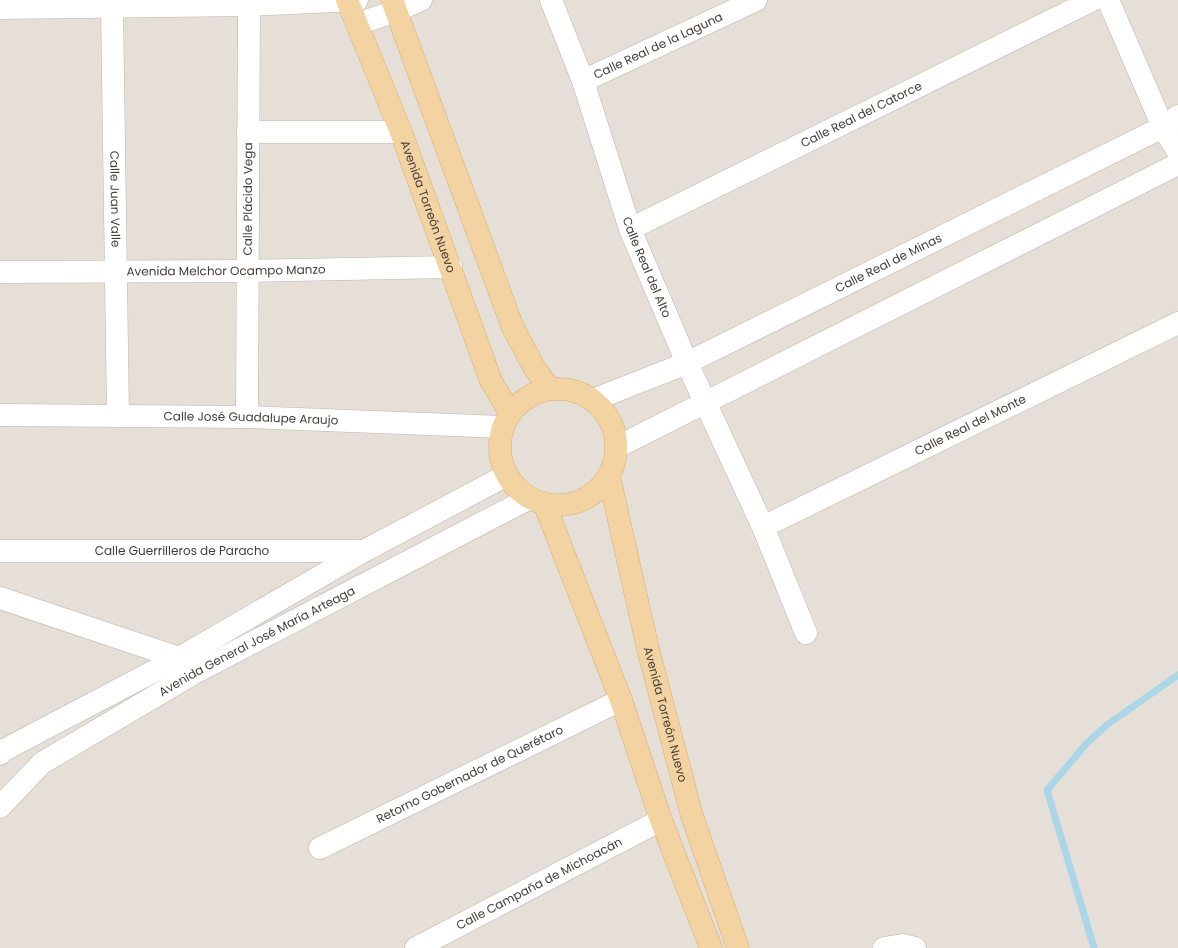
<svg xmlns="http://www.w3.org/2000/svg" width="1178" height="948" font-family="Poppins,sans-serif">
<rect width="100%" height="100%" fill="#f2eee8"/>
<path fill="#e6dfd7" d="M0,0h1178v948h-1178z"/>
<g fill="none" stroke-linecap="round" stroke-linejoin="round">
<path stroke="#abd6e8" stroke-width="7" d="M1094,948l-47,-158 39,-46 22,-20 70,-49"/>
<defs>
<g id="minor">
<path id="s1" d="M551,0l32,81 47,148 57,134 76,164 43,106"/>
<path d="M1108,0l55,127 15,25"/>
<path id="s2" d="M112,7l6,408"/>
<path d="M0,8l249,-3 108,-5"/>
<path d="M357,24l39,-13 25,-11"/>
<path id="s3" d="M583,81l173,-81"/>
<path d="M248,132h153"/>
<path id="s4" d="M630,229l463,-229"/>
<path id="s5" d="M0,272l247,-1 204,-4"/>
<path id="s6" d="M593,400l94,-37 476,-236 15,-11"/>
<path id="s7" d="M0,415l247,2 256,10"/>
<path id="s8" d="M247,417l2,-412"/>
<path d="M617,447l561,-283"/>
<path id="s9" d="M763,527l415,-204"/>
<path id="s10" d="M0,551h363"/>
<path d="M0,598l179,60 7,6"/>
<path d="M0,754l4,-4 175,-92 185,-107 143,-76"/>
<path id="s11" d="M0,807l42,-44 154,-91 334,-174"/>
<path id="s12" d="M320,848l301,-148"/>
<path id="s13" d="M416,948l245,-128"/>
<path d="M884,948l19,-3 12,3"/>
</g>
<g id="major">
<path id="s14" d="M347,0l54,132 90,249 19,32"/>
<path d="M392,0l121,328 22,41 15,20"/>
<circle cx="558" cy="447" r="58"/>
<path id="s15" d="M609,476l39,173 44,167 46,132"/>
<path d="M544,503l77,197 40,120 50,128"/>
</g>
</defs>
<use href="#minor" stroke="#bdb5ac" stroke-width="23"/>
<use href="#major" stroke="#d6ae72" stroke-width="23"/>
<use href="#minor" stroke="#fff" stroke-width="22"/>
<use href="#major" stroke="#f3d3a1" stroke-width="22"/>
</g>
<g text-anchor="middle" stroke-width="3" stroke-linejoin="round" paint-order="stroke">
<g font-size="12" fill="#453e38" stroke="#fff">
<text dy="4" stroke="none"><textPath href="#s3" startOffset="83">Calle Real de la Laguna</textPath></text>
<text dy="4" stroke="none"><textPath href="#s4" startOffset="258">Calle Real del Catorce</textPath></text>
<text dy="4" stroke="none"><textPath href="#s2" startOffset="192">Calle Juan Valle</textPath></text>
<text dy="4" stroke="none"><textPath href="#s8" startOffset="218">Calle Plácido Vega</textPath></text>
<text dy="4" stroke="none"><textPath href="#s14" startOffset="222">Avenida Torreón Nuevo</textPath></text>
<text dy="4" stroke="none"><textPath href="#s6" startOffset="326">Calle Real de Minas</textPath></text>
<text dy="4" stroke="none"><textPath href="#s1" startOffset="284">Calle Real del Alto</textPath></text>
<text dy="4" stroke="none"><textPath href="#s5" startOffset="226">Avenida Melchor Ocampo Manzo</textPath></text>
<text dy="4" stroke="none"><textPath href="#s7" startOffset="251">Calle José Guadalupe Araujo</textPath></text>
<text dy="4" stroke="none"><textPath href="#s9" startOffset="231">Calle Real del Monte</textPath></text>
<text dy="4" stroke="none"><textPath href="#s10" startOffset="182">Calle Guerrilleros de Paracho</textPath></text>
<text dy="4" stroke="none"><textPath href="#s11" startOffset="308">Avenida General José María Arteaga</textPath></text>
<text dy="4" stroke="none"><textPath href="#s15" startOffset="245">Avenida Torreón Nuevo</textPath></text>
<text dy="4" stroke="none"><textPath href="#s12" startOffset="167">Retorno Gobernador de Querétaro</textPath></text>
<text dy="4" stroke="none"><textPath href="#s13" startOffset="139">Calle Campaña de Michoacán</textPath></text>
</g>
</g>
</svg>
